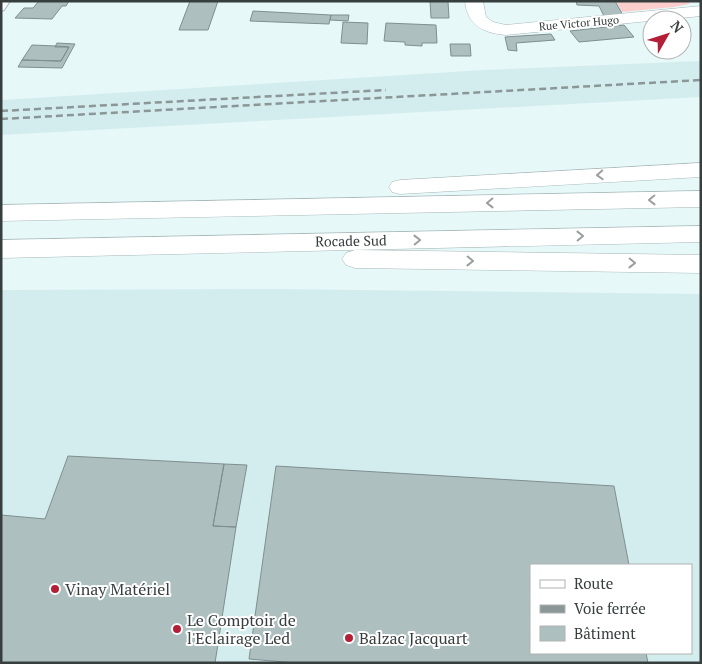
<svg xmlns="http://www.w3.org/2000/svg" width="702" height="664" font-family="'PT Serif',serif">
<rect width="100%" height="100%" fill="#e7f8f9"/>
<path fill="#d3edef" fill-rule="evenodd" d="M701,61v36l-700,38v-35l483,-30z
M277,289l424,5v369h-700v-373zM531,565h160v88h-160z"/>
<path fill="#fbcecd" d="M616,1h74l-1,3 -15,3 -52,5z"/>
<path fill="#aebfc0" stroke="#7f8f90" d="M39,1h30l-3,5h-4l-10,13 -37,-1 9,-10h9z
M190,1h28l-10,29h-29z
M430,1h18l1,17h-18z
M576,1h39l9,16 -19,1 -6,-12 -22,-1z
M253,11l78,4 -2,9 -79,-3z
M331,15h18l-1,6 -18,-1z
M343,22l25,1 -1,21 -26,-1z
M386,23l50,2 1,18h-15v3l-17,-1v-3l-21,-1z
M624,25l10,12 -55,5 -9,-11z
M551,34l4,6 -39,3 1,8 -9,-1 -3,-13z
M57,43l18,1 -13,24 -44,-1 4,-7 39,1 8,-14h-14z
M450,44h20l1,12h-20z
M32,45l24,1 13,1 -8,14 -39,-1z
M68,456l156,8 -11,62 23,1 -21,136h-214v-148l44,4z
M224,464l23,1 -11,62 -23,-1z
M276,466l338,20 15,79h-98v88h115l2,10h-352l-47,-4z"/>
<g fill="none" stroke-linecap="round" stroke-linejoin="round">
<defs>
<path id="lane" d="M10,1l-6,9 -3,1 1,-10z"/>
<path id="street" d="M465,1h18l3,16 7,5 13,3 195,-19v10l-195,19c-22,-2 -39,-9 -41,-34z"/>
<path id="highway" d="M701,163v14l-301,17 -8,-2 -3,-5 3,-5 8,-2z
M701,191v16l-700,14v-16z
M701,226v16l-700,16v-18z
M355,250l346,5v18l-346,-5 -9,-3 -4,-6 4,-6z"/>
</defs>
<use href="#lane" stroke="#a6b6b7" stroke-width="2"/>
<use href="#street" stroke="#a6b6b7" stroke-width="1"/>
<use href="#highway" stroke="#a6b6b7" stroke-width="1"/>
<use href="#lane" fill="#fff" fill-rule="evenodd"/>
<use href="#street" fill="#fff" fill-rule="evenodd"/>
<use href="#highway" fill="#fff" fill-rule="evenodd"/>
<path stroke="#8b9697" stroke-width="2.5" stroke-dasharray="7 4" stroke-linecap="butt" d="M1,111l385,-21
M1,119l700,-39"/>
</g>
<defs><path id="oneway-chevron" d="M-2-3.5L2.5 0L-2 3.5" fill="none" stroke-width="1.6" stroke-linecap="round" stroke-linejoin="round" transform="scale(1.25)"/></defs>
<g stroke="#9b9e9e">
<use href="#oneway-chevron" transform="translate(600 175) rotate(177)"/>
<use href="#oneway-chevron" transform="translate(652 200) rotate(179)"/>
<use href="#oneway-chevron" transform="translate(490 203) rotate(179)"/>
<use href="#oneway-chevron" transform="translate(580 236) rotate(-1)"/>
<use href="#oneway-chevron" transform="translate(417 240) rotate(-1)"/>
<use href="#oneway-chevron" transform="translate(470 261) rotate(1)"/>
<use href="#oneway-chevron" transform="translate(632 263) rotate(1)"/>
</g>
<g fill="#b21f36" stroke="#fff" stroke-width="2">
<circle cx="55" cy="589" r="5"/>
<circle cx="177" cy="629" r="5"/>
<circle cx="349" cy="638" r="5"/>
</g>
<g text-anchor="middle" stroke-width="4" stroke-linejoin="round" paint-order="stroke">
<g font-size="11" fill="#373e3e" stroke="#fff">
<text transform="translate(579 23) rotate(-5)" y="4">Rue Victor Hugo</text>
</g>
<g font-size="14" fill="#373e3e" stroke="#fff">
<text transform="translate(351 241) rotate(-1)" y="5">Rocade Sud</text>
</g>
<g font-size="16" fill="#373e3e" stroke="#fff" text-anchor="start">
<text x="65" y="595">Vinay Matériel</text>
<text x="187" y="626">Le Comptoir de<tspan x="187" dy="18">l'Eclairage Led</tspan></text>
<text x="359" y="644">Balzac Jacquart</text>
</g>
</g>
<rect width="702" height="664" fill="none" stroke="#373e3e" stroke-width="5"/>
<rect x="530" y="564" width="162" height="90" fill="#ffffff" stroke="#afb2b2"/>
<rect x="540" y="580" width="25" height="8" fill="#ffffff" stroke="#afb2b2"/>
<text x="574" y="589" font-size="15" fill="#373e3e">Route</text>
<rect x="540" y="605" width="25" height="8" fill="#8b9697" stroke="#afb2b2"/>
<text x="574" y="614" font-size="15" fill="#373e3e">Voie ferrée</text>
<rect x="540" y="626" width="25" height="15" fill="#aebfc0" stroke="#afb2b2"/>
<text x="574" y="639" font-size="15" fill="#373e3e">Bâtiment</text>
<g transform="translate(667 35) rotate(51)"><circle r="24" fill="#ffffff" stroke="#afb2b2"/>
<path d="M0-4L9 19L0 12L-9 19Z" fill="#b21f36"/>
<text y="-8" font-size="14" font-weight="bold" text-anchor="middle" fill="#373e3e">N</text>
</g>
</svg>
